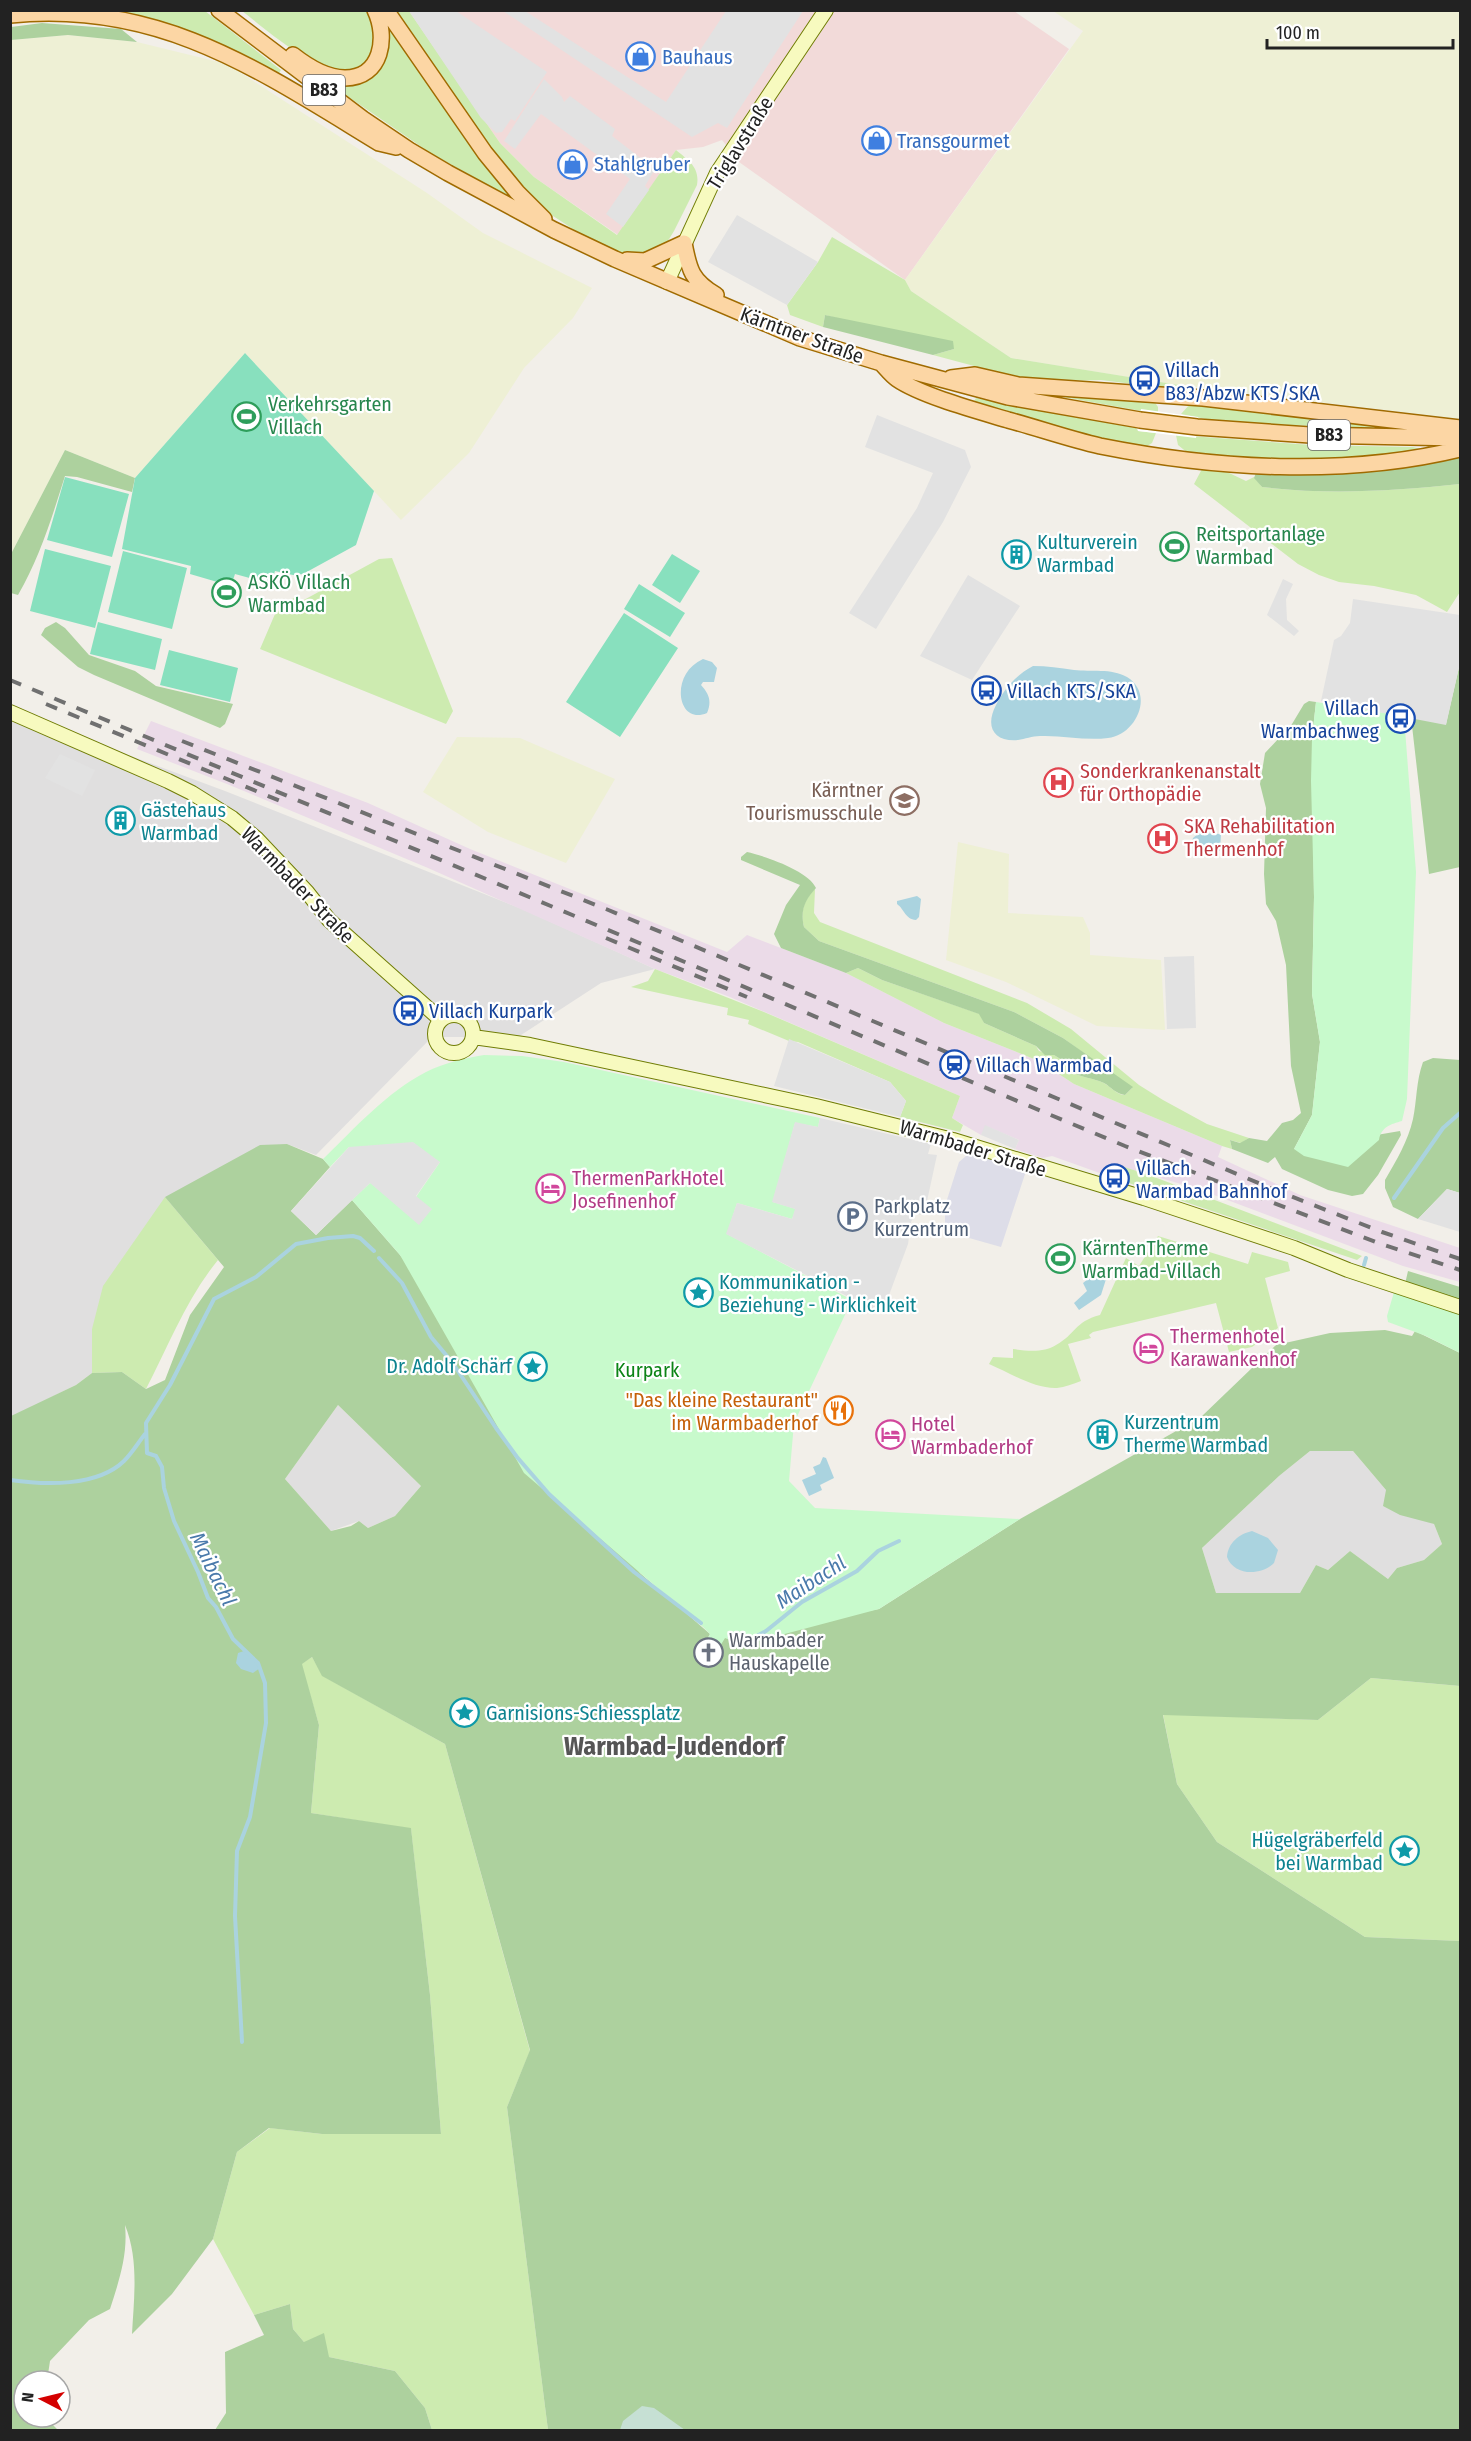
<svg xmlns="http://www.w3.org/2000/svg" width="1471" height="2441" font-family="'Fira Sans Condensed',sans-serif">
<rect width="100%" height="100%" fill="#f2efe9"/>
<path fill="#e0dfdf" d="M10,711l215,80 297,118 133,60 -54,14 -83,54h-86l-116,118 -29,-11 -195,185v44l-16,12 -63,31h-3z
M338,1405l83,81 -26,30 -27,12 -9,-7 -28,10 -46,-52z
M1310,1451h43l33,39 35,29 13,5 8,20 -18,16 -27,8 -9,11 -38,-28 -22,19 -12,-5 -16,28h-84l-14,-45 77,-72z"/>
<path fill="#f2dad9" d="M409,11h605l55,38 -164,231 -166,-118 -17,-22 -19,7 -27,3 -58,85 -84,-58 -34,-34z"/>
<path fill="#ebdbe8" d="M151,721l217,82 102,46 257,103 20,-17 99,38 98,50 95,38 35,23 148,62 -4,11 82,38 160,53v34l-57,-16 -205,-77 -82,-24 -5,12 -59,-21 -9,2 -28,-9 4,-9 -33,-14 -5,9 -29,-17 8,-22 -230,-99 -75,-28 -227,-101 -201,-84 -90,-35z"/>
<path fill="#eef0d5" d="M1053,11h407v408l-276,-33 -173,-28 -100,-67 -6,-11 178,-249z
M68,35l69,7 90,22 200,129 56,40 109,55 -19,30 -49,50 -55,85 -68,67 -156,-167 -110,125 -70,-28 -54,104v-514z
M457,737l63,1 95,41 -49,84 -78,-31 -65,-40z
M958,842l51,12 -1,59 75,4 7,16v22l71,5 4,70 -68,-4 -91,-44 -60,-22z"/>
<path fill="#cdebb0" d="M117,11h88l76,59 -2,3c-51,-28 -104,-51 -162,-62z
M242,11h127c7,11 8,32 1,44 -25,47 -104,-26 -128,-44z
M393,11h16l91,132 34,34 83,58 59,-85c12,10 24,17 21,35l-23,46 -8,13 -11,9 -24,2 -10,-2 -45,-22 -29,-19 -47,-47z
M390,28l126,173 -87,-49 -92,-63 -1,-5h7l45,-38z
M832,237l73,43 6,11 100,67 180,29 -3,4 -87,-11 -67,2 -101,-27 21,-6 -129,-34 -2,12 -33,-12 -3,-10 31,-43z
M1030,391l124,10 4,6v7z
M976,398l160,30 2,3 18,2 -4,10 -8,5 -25,-2 -146,-43z
M1190,404l199,21 -3,4 -122,-5 -53,-4 -30,-6z
M1176,435l136,10 101,2 8,2 -9,4 -109,9 -114,-8 -11,-9z
M1202,469l25,3 19,9 8,-4 8,10c66,8 132,4 198,-3v108l-13,20 -31,-17 -42,-9 -35,-4 -20,-7 -21,-11 -104,-80z
M392,558l61,153 -7,13 -186,-75 15,-35 22,-19 5,6 77,-42z
M815,889l-1,24 6,9 207,81 44,26 68,56 24,15 44,24 42,14 -8,5 -11,-3 2,9 -10,-3 -148,-62 -35,-23 -95,-38 -98,-50 12,-5 24,12 98,34 4,9 52,23 3,5 15,4 16,10 1,6c10,7 22,7 33,12 7,4 13,12 21,12l7,-7 -69,-50 -49,-26 -195,-71 -15,-14c-4,-16 0,-27 11,-38z
M655,969l109,43 196,84 -8,22 11,7 -3,7 -60,-15 6,-16 -16,-19 -92,-40 -9,-1 -41,-17 1,-4 -22,-5 1,-7 -97,-21 17,-6z
M1115,1164l34,11 213,81 -5,4 -246,-83z
M165,1197l53,63c-32,39 -49,85 -72,129l-24,-17 -30,1v-44l11,-43z
M1158,1236l90,28 4,-12 36,10 2,9 -25,7 13,50 -26,19 -23,5 -13,-49 -123,29 -4,3 2,3 -23,6 13,37c-8,3 -16,6 -24,7 -22,1 -47,-15 -68,-24l4,-7 20,1v-9c14,2 31,4 43,-4 20,-11 18,-23 44,-30l26,-57 13,8z
M312,1657l11,19 122,68 85,307 -23,56 41,323h-116l-7,-22 -30,-37 -66,-14 -25,-15 -11,-13 -3,-25 -36,11 -41,-76 24,-87 33,-24 52,6h119l-11,-139 -19,-166 -100,-16 8,-88 -18,-61z
M1371,1678l89,8v255l-95,-4 -148,-95 -40,-58 -14,-70 155,6z"/>
<path fill="#add19e" fill-rule="evenodd" d="M42,23l79,6 16,13 -69,-7 -57,5v-13z
M825,315l128,26 1,8 -21,6 -110,-28z
M65,450l70,28 -3,14 -55,-15 -12,-1c-13,41 -25,81 -47,119l-7,-2v-39z
M1460,457v27c-66,7 -132,11 -198,3l-8,-9 3,-8z
M56,622l9,6 24,27 46,16 21,15 77,18 -8,20 -5,4 -126,-53 -16,-8 -37,-32 4,-7z
M1460,663v204l-31,7 -18,-157 35,7z
M1309,701l7,1 -4,36 2,159 -2,97 8,48 -8,73 -18,34 106,-18 1,4 -23,40 -15,19 -11,2 -24,-6 -46,-21 -7,-12 -7,6 -36,-14 -2,-9 10,3 9,-5 18,3 15,-18 11,-3 8,-7 -10,-47 -5,-101 -10,-44 -10,-17 -2,-30 2,-66 -6,-24 5,-31 27,-29 12,-20z
M747,852c18,4 62,19 69,36 -11,12 -16,22 -12,39l15,14 195,71 49,26 70,49 -8,8c-9,-1 -14,-8 -21,-12 -11,-5 -23,-5 -33,-12l-1,-6 -16,-10h-9l-9,-9 -52,-23 -5,-9 -97,-34 -24,-12 -12,5 -65,-25 -7,-14 12,-29 14,-20 -59,-25v-3z
M1433,1058l27,2v133l-13,-4 -29,30 -25,-12 -8,-19v-8c11,-19 23,-39 28,-61 4,-19 3,-38 10,-57z
M287,1144l36,15 7,8 -39,44 25,24 36,-35 48,55 240,318 70,61 -11,21 11,6 15,-24 154,-28 141,-90 181,-102 75,-72 54,-12 55,-3 27,6 3,-5 45,22v333l-89,-8 -53,42 -155,-5 14,69 40,58 148,95 95,4v489h-912l-41,-323 23,-57 -85,-306 -123,-68 -10,-19 -10,7 17,61 -8,88 100,15 19,167 11,139h-119l-53,-6 -32,24 -24,87 -41,55 -40,40c2,-37 7,-74 -7,-109 3,30 -6,56 -15,84l-21,11 -39,41 -3,20h-23v36h21l13,13h-47v-1014l65,-31 16,-12 30,-1 24,17 19,-9 25,-65 34,-48 -59,-70 95,-52zM338,1405l83,81 -26,30 -27,12 -9,-7 -8,5 -20,5 -46,-52zM1310,1451h43l33,39 -3,16 17,9 34,9 8,20 -18,16 -27,8 -9,11 -38,-28 -22,19 -12,-5 -16,28h-84l-14,-45 77,-72z
M1408,1271l52,16v14l-55,-17z
M290,2304l3,25 11,13 20,-9 5,24 66,14 30,37 7,22h-217l11,-17 -1,-61 39,-17 -10,-20z"/>
<path fill="#c6e0d4" d="M642,2406l12,2 31,22h-65l3,-9z"/>
<path fill="#c8facc" d="M1316,702l88,14 12,156 -9,227 -5,22c-11,3 -21,6 -23,19l-31,27 -44,-11 -10,-7 18,-34 8,-73 -8,-48 2,-97 -3,-116 1,-43z
M484,1055l38,1 42,6 256,56 -2,9 -23,-4 -22,79 23,7 -4,10 -55,-16 -10,31 125,66 -58,123 -5,58 26,27 205,11 -141,90 -136,36 -18,-7 -14,23 -12,-6 11,-21 -7,-7 -179,-154 -124,-218 -48,-55 18,-17 46,14 24,-35 -91,-15 -19,20 -7,-8c32,-31 64,-67 103,-87 18,-9 39,-14 58,-17z
M1394,1292l66,21v40l-34,-17 -38,-14 -1,-6z"/>
<path fill="#88e0be" d="M245,353l129,138 -18,54 -53,29 -10,1 -18,-4 -4,13 -36,-10 -4,12 -41,-12 1,-8 -69,-17 13,-71z
M65,477l64,17 -17,63 -65,-17z
M45,549l66,17 -16,62 -65,-17z
M123,551l64,17 -15,61 -64,-17z
M672,554l28,17 -20,32 -28,-18z
M639,584l46,29 -15,24 -46,-28z
M624,613l54,35 -58,89 -54,-35z
M98,622l64,17 -7,31 -65,-16z
M169,650l69,18 -8,34 -70,-17z"/>
<path fill="#e2e2e2" d="M409,11h47l91,61 -32,49 -4,-2 -9,13 -6,1 -15,-15z
M503,11h22l141,91 60,-91h77l-76,117 -9,-5 -26,14z
M544,79l18,18 2,5 6,-6 45,33 -3,7 43,33 -10,17 4,4 -26,37 -17,-13 24,-35 -89,-65 -26,35 -11,-8z
M737,215l81,47 -31,43 -79,-43z
M877,415l88,35 6,17 -28,55 -67,107 -27,-16 68,-105 16,-35 -68,-26z
M968,575l52,31 -48,74 -52,-24z
M1283,579l10,5 -7,15 1,21 12,11 -5,5 -27,-21z
M1353,599l107,16v48l-14,62 -125,-24 13,-61 7,-4 9,-13z
M60,754l35,16 -13,26 -37,-18z
M1194,956l2,72 -29,1 -3,-72z
M789,1039l101,43 16,19 -6,16 -126,-31z
M820,1118l111,26 -3,10 9,1 -13,60 -9,-1 -4,8 -3,22 -26,70 -156,-80 11,-31 55,16 3,-10 -23,-7 23,-80 23,5z
M985,1125l34,15 -4,9 -34,-14z
M413,1142l27,20 -24,34 16,13 -13,16 -49,-42 -54,52 -25,-24 58,-64z
M1447,1189l13,4v39l-42,-13z"/>
<path fill="#dddde8" d="M974,1153l52,18 -25,76 -39,-11 -17,1v-31l14,-44 7,-6z"/>
<path fill="#aad3df" d="M703,659l9,3 5,6 -3,14h-11l-2,3c8,9 11,16 6,28 -30,13 -38,-39 -4,-54z
M1033,666c14,0 27,2 41,4 17,2 37,-2 53,7 28,17 9,58 -19,61 -23,3 -45,-3 -68,-2 -8,0 -15,3 -22,4 -25,2 -33,-14 -22,-35 9,-17 20,-30 37,-39z
M1199,833l22,1 -1,17 -25,-2 -3,-7 1,-4z
M917,896l4,3 -2,18 -3,3c-11,-1 -11,-10 -19,-16v-3z
M1098,1271l3,4 3,-2 3,3 -6,19 -22,15 -5,-7 13,-12 -4,-8z
M823,1457l3,1 8,20 -14,7 2,5 -13,6 -7,-16 14,-6 -3,-7 7,-3z
M1252,1531l16,7 10,12 -4,13c-13,13 -40,13 -47,-6 1,-14 12,-23 25,-26z
M244,1651l14,12 2,5 -7,5 -12,-4 -5,-6 2,-10z"/>
<path fill="#fff" d="M1141,409l57,8 -2,21 -58,-7z"/>
<g fill="none" stroke-linecap="round" stroke-linejoin="round">
<path stroke="#aad3df" stroke-width="4" d="M1394,1198l49,-70 17,-15
M379,1258l23,25 29,54 21,25 44,66 21,29 32,37 85,78 67,51
M1364,1265l2,-7
M10,1480c35,5 87,7 114,-19 8,-8 14,-18 21,-27
M738,1640l8,2 20,-11 36,-29 55,-31 21,-20 21,-10
M242,2042l-7,-126 2,-65 13,-34 16,-94 -1,-40 -7,-20 -25,-24 -17,-32 -8,-9 -10,-26 -24,-51 -10,-33 -2,-21 -6,-11 -9,-3 -1,-30 24,-38 44,-86 42,-22 40,-33 32,-6 25,-2 7,2 14,13"/>
<defs>
<path id="secondary" d="M667,282l50,-109 109,-163
M10,712l158,69 24,12 40,25 25,21 50,53 22,28 112,100
M435 1034a19 19 0 1 1 38 0a19 19 0 1 1-38 0Z
M473,1037l57,8 286,61 137,34 191,58 150,50 54,22 112,37"/>
<path id="primary" d="M219,10l144,109 46,31 39,23 106,57 61,29 185,79 81,25 127,34 132,23 57,7 113,8 150,3
M386,10l99,143 32,39 27,27
M10,15c149,-15 249,55 369,128l17,4
M293,55c14,11 33,23 52,23 37,0 43,-41 30,-68
M627,260l18,1 39,-18c5,27 8,38 32,52
M881,363c5,5 10,12 16,16 25,17 81,32 111,41 30,8 61,19 92,26 115,23 245,31 360,3
M951,378l24,-3 43,10 185,13 257,30"/>
</defs>
<use href="#secondary" stroke="#707d05" stroke-width="16"/>
<use href="#primary" stroke="#a06b00" stroke-width="18"/>
<use href="#secondary" stroke="#f7fabf" stroke-width="14"/>
<use href="#primary" stroke="#fcd6a4" stroke-width="15"/>
<path stroke="#707070" stroke-width="4" stroke-dasharray="12 12" stroke-linecap="butt" d="M10,680l1115,466 256,98 79,26
M46,704l239,99
M182,741l424,168 669,281 107,42 78,27
M606,938l141,59"/>
</g>
<defs>
<symbol id="shop-ring" viewBox="-11 -11 22 22"><circle r="9.5" fill="#fff" stroke="#3f7fe0" stroke-width="1.5"/><path d="M-5-2.5h2.3a2.7 3.5 0 0 1 5.4 0H5L5.5 6h-11ZM-1.5-2.5h3a1.5 2.3 0 0 0-3 0Z" fill="#3f7fe0"/></symbol>
<symbol id="bus-ring" viewBox="-11 -11 22 22"><circle r="9.5" fill="#fff" stroke="#1a4fb4" stroke-width="1.5"/><path d="M-5-6H5V4H4V6H2V4H-2V6H-4V4H-5ZM-3.5-4V0h7V-4ZM-3.5 1.2v1.5H-2V1.2ZM2 1.2v1.5H3.5V1.2Z" fill="#1a4fb4"/></symbol>
<symbol id="stadium-ring" viewBox="-11 -11 22 22"><circle r="9.5" fill="#fff" stroke="#2e9e5b" stroke-width="1.5"/><path d="M0-5a6.5 5 0 1 0 0 10a6.5 5 0 1 0 0-10ZM-3.5-1.8h7v3.6h-7Z" fill="#2e9e5b"/></symbol>
<symbol id="building-ring" viewBox="-11 -11 22 22"><circle r="9.5" fill="#fff" stroke="#0f9aa8" stroke-width="1.5"/><path d="M-4-6H4V6H1V3H-1V6H-4ZM-2.5-4.3h1.7v1.8h-1.7ZM.8-4.3h1.7v1.8H.8ZM-2.5-1h1.7V.8h-1.7ZM.8-1h1.7V.8H.8Z" fill="#0f9aa8"/></symbol>
<symbol id="hospital-ring" viewBox="-11 -11 22 22"><circle r="9.5" fill="#fff" stroke="#e0444e" stroke-width="1.5"/><path d="M-5-5h3v3.5h4V-5h3V5h-3V1.5h-4V5h-3Z" fill="#e0444e"/></symbol>
<symbol id="school-ring" viewBox="-11 -11 22 22"><circle r="9.5" fill="#fff" stroke="#8d6e63" stroke-width="1.5"/><path d="M0-5L7-2L0 1L-7-2ZM-4 1L0 2.5L4 1V4Q0 6-4 4Z" fill="#8d6e63"/></symbol>
<symbol id="station-ring" viewBox="-11 -11 22 22"><circle r="9.5" fill="#fff" stroke="#1a4fb4" stroke-width="1.5"/><path d="M-3-6H3Q5-6 5-4V2Q5 4 3 4L4.5 6H3L1.5 4h-3L-3 6H-4.5L-3 4Q-5 4-5 2V-4Q-5-6-3-6ZM-3.5-4v3h7v-3ZM-3.5 1v1.5H-2V1ZM2 1v1.5H3.5V1Z" fill="#1a4fb4"/></symbol>
<symbol id="hotel-ring" viewBox="-11 -11 22 22"><circle r="9.5" fill="#fff" stroke="#d1479c" stroke-width="1.5"/><path d="M-6-4.5h1.5V1H6V5H4.5V3h-9V5H-6ZM-4 0a1.8 1.8 0 1 1 3.6 0ZM.5 0V-2.5h3Q6-2.5 6 0Z" fill="#d1479c"/></symbol>
<symbol id="parking-ring" viewBox="-11 -11 22 22"><circle r="9.5" fill="#fff" stroke="#5c6f8a" stroke-width="1.5"/><path d="M-3.5-5.5H1a3.5 3.5 0 0 1 0 7H-1V5.5H-3.5ZM-1-3.4V-.6H.8a1.4 1.4 0 0 0 0-2.8Z" fill="#5c6f8a"/></symbol>
<symbol id="sight-ring" viewBox="-11 -11 22 22"><circle r="9.5" fill="#fff" stroke="#0f9aa8" stroke-width="1.5"/><path d="M0-6L1.8-2.2L6-1.7L2.9 1.2L3.7 5.4L0 3.3L-3.7 5.4L-2.9 1.2L-6-1.7L-1.8-2.2Z" fill="#0f9aa8"/></symbol>
<symbol id="restaurant-ring" viewBox="-11 -11 22 22"><circle r="9.5" fill="#fff" stroke="#e8710a" stroke-width="1.5"/><path d="M-5-6h1v4h1v-4h1v4h1v-4h1v5L-1.5 .5V6h-2V.5L-5-1ZM5-6V6H3V1.5H1.5Q1.5-4 5-6Z" fill="#e8710a"/></symbol>
<symbol id="church-ring" viewBox="-11 -11 22 22"><circle r="9.5" fill="#fff" stroke="#6b7280" stroke-width="1.5"/><path d="M-1.2-6h2.4v3.5h3.3v2.4h-3.3V6h-2.4V-.1h-3.3v-2.4h3.3Z" fill="#6b7280"/></symbol>
</defs>
<g fill-rule="evenodd">
<use href="#shop-ring" x="624" y="40" width="33" height="33"/>
<use href="#shop-ring" x="860" y="124" width="33" height="33"/>
<use href="#shop-ring" x="556" y="148" width="33" height="33"/>
<use href="#bus-ring" x="1128" y="364" width="33" height="33"/>
<use href="#stadium-ring" x="230" y="400" width="33" height="33"/>
<use href="#stadium-ring" x="1158" y="530" width="33" height="33"/>
<use href="#building-ring" x="1000" y="538" width="33" height="33"/>
<use href="#stadium-ring" x="210" y="576" width="33" height="33"/>
<use href="#bus-ring" x="970" y="674" width="33" height="33"/>
<use href="#bus-ring" x="1384" y="702" width="33" height="33"/>
<use href="#hospital-ring" x="1042" y="766" width="33" height="33"/>
<use href="#school-ring" x="888" y="784" width="33" height="33"/>
<use href="#building-ring" x="104" y="804" width="33" height="33"/>
<use href="#hospital-ring" x="1146" y="822" width="33" height="33"/>
<use href="#bus-ring" x="392" y="994" width="33" height="33"/>
<use href="#station-ring" x="938" y="1048" width="33" height="33"/>
<use href="#bus-ring" x="1098" y="1162" width="33" height="33"/>
<use href="#hotel-ring" x="534" y="1172" width="33" height="33"/>
<use href="#parking-ring" x="836" y="1200" width="33" height="33"/>
<use href="#stadium-ring" x="1044" y="1242" width="33" height="33"/>
<use href="#sight-ring" x="682" y="1276" width="33" height="33"/>
<use href="#hotel-ring" x="1132" y="1332" width="33" height="33"/>
<use href="#sight-ring" x="516" y="1350" width="33" height="33"/>
<use href="#restaurant-ring" x="822" y="1394" width="33" height="33"/>
<use href="#building-ring" x="1086" y="1418" width="33" height="33"/>
<use href="#hotel-ring" x="874" y="1418" width="33" height="33"/>
<use href="#church-ring" x="692" y="1636" width="33" height="33"/>
<use href="#sight-ring" x="448" y="1696" width="33" height="33"/>
<use href="#sight-ring" x="1388" y="1834" width="33" height="33"/>
</g>
<g text-anchor="middle" stroke-width="4.5" stroke-linejoin="round" paint-order="stroke">
<g fill="#fff" stroke="#646464" stroke-width="1.5">
<rect x="303" y="75" width="42" height="30" rx="4.5"/>
<rect x="1308" y="420" width="42" height="30" rx="4.5"/>
</g>
<g font-size="18" font-weight="bold" fill="#222">
<text x="324" y="96">B83</text>
<text x="1329" y="441">B83</text>
</g>
<g font-size="20" fill="#366cbe" stroke="#fff" text-anchor="start">
<text x="662" y="64">Bauhaus</text>
<text x="897" y="148">Transgourmet</text>
<text x="594" y="171">Stahlgruber</text>
</g>
<g font-size="20" fill="#222" stroke="#fff">
<text transform="translate(740 143) rotate(-58)" y="7">Triglavstraße</text>
<text transform="translate(802 335) rotate(20)" y="7">Kärntner Straße</text>
<text transform="translate(298 885) rotate(46)" y="7">Warmbader Straße</text>
<text transform="translate(973 1148) rotate(17)" y="7">Warmbader Straße</text>
</g>
<g font-size="20" fill="#164399" stroke="#fff" text-anchor="start">
<text x="1165" y="377">Villach<tspan x="1165" dy="23">B83/Abzw KTS/SKA</tspan></text>
<text x="1007" y="698">Villach KTS/SKA</text>
<text x="1379" y="715" text-anchor="end">Villach<tspan x="1379" dy="23">Warmbachweg</tspan></text>
<text x="429" y="1018">Villach Kurpark</text>
<text x="976" y="1072">Villach Warmbad</text>
<text x="1136" y="1175">Villach<tspan x="1136" dy="23">Warmbad Bahnhof</tspan></text>
</g>
<g font-size="20" fill="#27864d" stroke="#fff" text-anchor="start">
<text x="268" y="411">Verkehrsgarten<tspan x="268" dy="23">Villach</tspan></text>
<text x="1196" y="541">Reitsportanlage<tspan x="1196" dy="23">Warmbad</tspan></text>
<text x="248" y="589">ASKÖ Villach<tspan x="248" dy="23">Warmbad</tspan></text>
<text x="1082" y="1255">KärntenTherme<tspan x="1082" dy="23">Warmbad-Villach</tspan></text>
</g>
<g font-size="20" fill="#0d838f" stroke="#fff" text-anchor="start">
<text x="1037" y="549">Kulturverein<tspan x="1037" dy="23">Warmbad</tspan></text>
<text x="141" y="817">Gästehaus<tspan x="141" dy="23">Warmbad</tspan></text>
<text x="719" y="1289">Kommunikation -<tspan x="719" dy="23">Beziehung - Wirklichkeit</tspan></text>
<text x="512" y="1373" text-anchor="end">Dr. Adolf Schärf</text>
<text x="1124" y="1429">Kurzentrum<tspan x="1124" dy="23">Therme Warmbad</tspan></text>
<text x="486" y="1720">Garnisions-Schiessplatz</text>
<text x="1383" y="1847" text-anchor="end">Hügelgräberfeld<tspan x="1383" dy="23">bei Warmbad</tspan></text>
</g>
<g font-size="20" fill="#be3a42" stroke="#fff" text-anchor="start">
<text x="1080" y="778">Sonderkrankenanstalt<tspan x="1080" dy="23">für Orthopädie</tspan></text>
<text x="1184" y="833">SKA Rehabilitation<tspan x="1184" dy="23">Thermenhof</tspan></text>
</g>
<g font-size="20" fill="#785e54" stroke="#fff" text-anchor="end">
<text x="883" y="797">Kärntner<tspan x="883" dy="23">Tourismusschule</tspan></text>
</g>
<g font-size="20" fill="#b23c85" stroke="#fff" text-anchor="start">
<text x="572" y="1185">ThermenParkHotel<tspan x="572" dy="23">Josefinenhof</tspan></text>
<text x="1170" y="1343">Thermenhotel<tspan x="1170" dy="23">Karawankenhof</tspan></text>
<text x="911" y="1431">Hotel<tspan x="911" dy="23">Warmbaderhof</tspan></text>
</g>
<g font-size="20" fill="#4e5e75" stroke="#fff" text-anchor="start">
<text x="874" y="1213">Parkplatz<tspan x="874" dy="23">Kurzentrum</tspan></text>
</g>
<g font-size="20" fill="#0c8416" stroke="#fff">
<text x="647" y="1377">Kurpark</text>
</g>
<g font-size="20" fill="#c56008" stroke="#fff" text-anchor="end">
<text x="818" y="1407">"Das kleine Restaurant"<tspan x="818" dy="23">im Warmbaderhof</tspan></text>
</g>
<g font-size="20" fill="#5b616d" stroke="#fff" text-anchor="start">
<text x="729" y="1647">Warmbader<tspan x="729" dy="23">Hauskapelle</tspan></text>
</g>
<g font-size="21" font-style="italic" fill="#4a7aab" stroke="#fff">
<text transform="translate(213 1569) rotate(64)" y="7">Maibachl</text>
<text transform="translate(811 1582) rotate(-33)" y="7">Maibachl</text>
</g>
<g font-size="26" font-weight="bold" fill="#555" stroke="#fff">
<text x="674" y="1755">Warmbad-Judendorf</text>
</g>
</g>
<rect width="1471" height="2441" fill="none" stroke="#222222" stroke-width="24"/>
<g transform="translate(42 2399) rotate(277)"><circle r="28" fill="#ffffff" stroke="#a7a7a7" stroke-width="1.5"/>
<path d="M0-4.5L10 22L0 15L-10 22Z" fill="#d40000"/>
<text y="-9" font-size="16" font-weight="bold" text-anchor="middle" fill="#222222">N</text>
</g>
<path d="M1267 39v9h186v-9" fill="none" stroke="#222222" stroke-width="3"/>
<text x="1276" y="39" font-size="18" fill="#222222" stroke="#ffffff" stroke-width="4.5" paint-order="stroke">100 m</text>
</svg>
